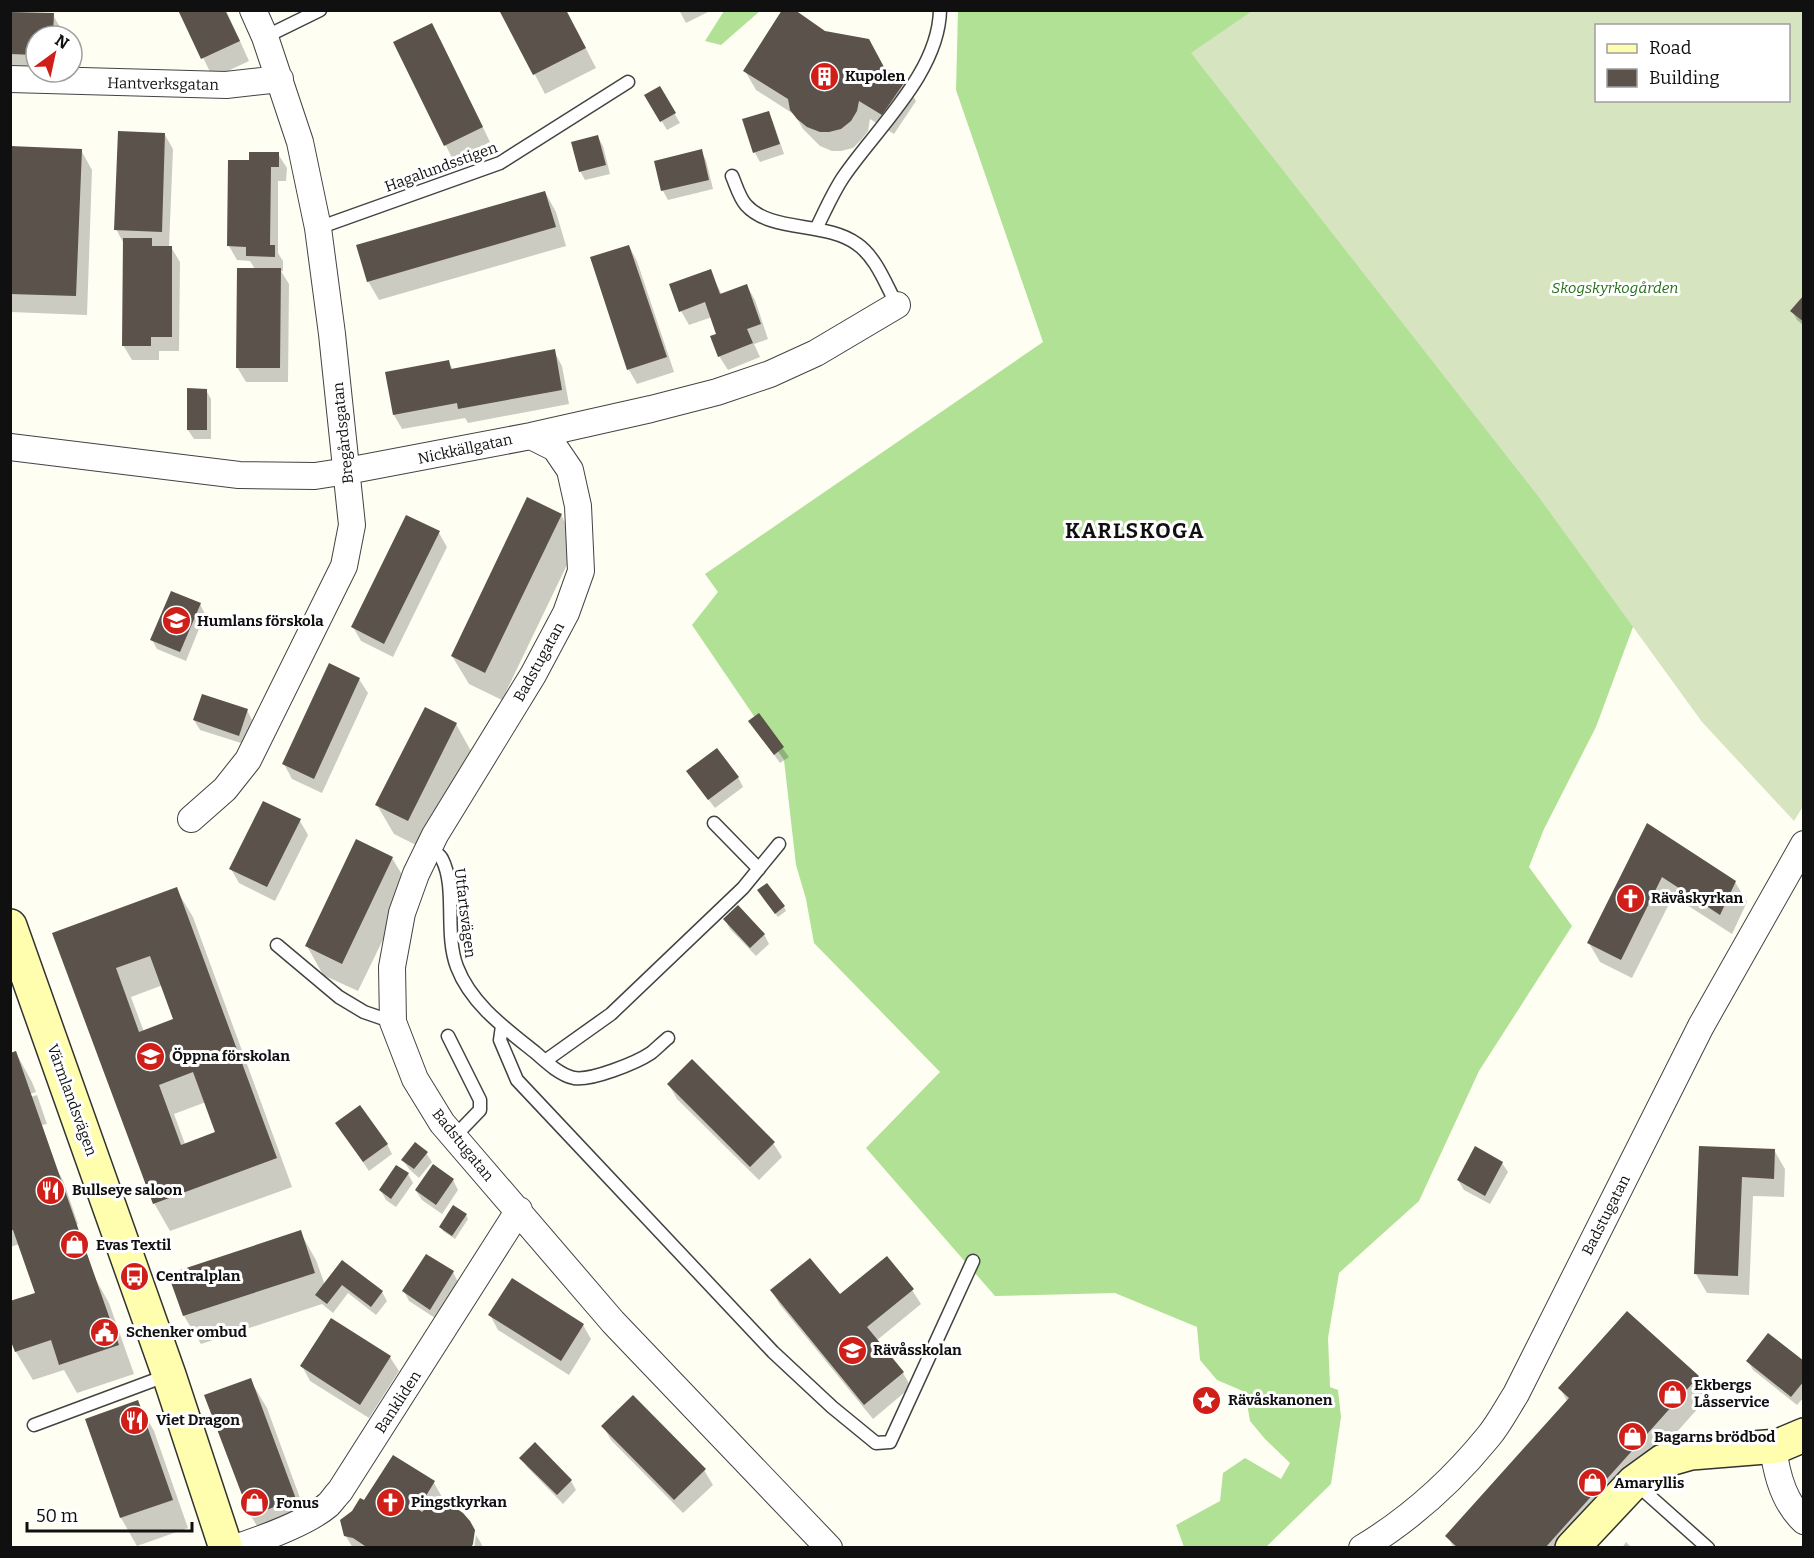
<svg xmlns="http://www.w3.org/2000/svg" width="1814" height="1558" font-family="Bitter,serif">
<rect width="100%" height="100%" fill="#fffef3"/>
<path fill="#b1e195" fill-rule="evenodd" d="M724,11h36l-39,34 -16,-4z
M958,11h845v261l-153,309 -54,146 -52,102 -15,38 43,59 -93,145 -60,130 -80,72 -11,65 2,49 8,3 3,27 -10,67 -65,63h-82l-8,-22 44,-24 3,-28 22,-15 36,21 9,-16 -25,-24 -15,-18 -5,-29 -28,-12 -17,-20 -3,-33 -82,-34 -120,3 -129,-148 74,-76 -126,-129 -8,-44 -10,-34 -12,-105 -92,-135 26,-33 -13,-18 338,-232 -87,-252zM1596,26h192v74h-192z"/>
<path fill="#d6e5c0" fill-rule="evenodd" d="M1252,11h551l1,794 -10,16 -92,-99 -164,-226 -347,-443zM1596,26h192v74h-192z"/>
<path fill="#0003" fill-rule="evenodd" d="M180,10h46l23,51 -36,17z
M501,10h65l30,58 -51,26z
M679,10h33l-26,13z
M10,13l43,2 11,19v2h-28v36l-26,1z
M440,39l50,103 -37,18 -58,-118z
M884,68l21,14 11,19 -22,33 -24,-15 -2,12 -7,9 -8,8 -12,3h-9l-12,-5 -17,-17 -8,-14 -39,-25 -11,-19z
M660,88l20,35 -13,7 -21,-35z
M768,112l5,10 11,32 -24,8 -5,-9 -11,-33z
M165,135l8,14 -4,98h2l9,15 -1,89h-20v9h-27l-9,-15 1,-101 -8,-15z
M598,137l5,9 7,28 -25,6 -5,-9z
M10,148l71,2 11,20 -5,145 -77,-3z
M701,151l5,9 7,29 -45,11 -5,-9 -7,-29z
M278,154l9,14 -1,13h-8v72l5,8v10h-2l8,13 -1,98h-42l-9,-15 18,-98 -5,-8 -13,-1 -8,-14v-84h21z
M545,192l11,20 10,34 -187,54 -11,-19z
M629,246l8,15 37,111 -37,12 -8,-14 -37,-112z
M710,271l12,24 25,-9 8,14 13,39 -14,5 6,13 -32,13 -9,-14 -1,-22 -6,-17 -23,8 -8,-14z
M1804,298v28l-7,-6 -5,-9z
M554,351l8,15 7,38 -101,19 -3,-5 -63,11 -8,-14 55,-53 4,8z
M206,390l5,9v40h-17l-6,-9z
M561,515l16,29 -75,156 -33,-16 -17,-28z
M439,533l8,14 -54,110 -32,-16 -8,-14z
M200,604l5,10 -19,47 -29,-12 -5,-9z
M359,679l9,14 -46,100 -30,-14 -8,-15z
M247,710l5,10 -8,24 -44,-14 -6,-10z
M758,715l31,42 -9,6 -30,-42z
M456,724l16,29 -48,96 -30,-15 -17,-29z
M738,777l5,10 -28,21 -21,-27z
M300,821l8,14 -33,66 -36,-18 -8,-14z
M1647,825l88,57 12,20 -15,32 -59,-38 -41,82 -32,-16 -11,-19z
M392,858l17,28 -51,105 -35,-16 -16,-29z
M176,889l17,28 99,270 -122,44 -16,-28 -100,-269zM163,985l12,35 -31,12 -13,-35zM206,1102l11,31 -32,11 -11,-30z
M761,895l23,12 2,4 -8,6z
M725,920l39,14 5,10 -13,12 -26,-27z
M16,1053l16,29 4,10 -16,5 1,3 16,-5 10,29 -5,1 15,45 6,10 15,44 -2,1 19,53 14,25 25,71 -57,19 -13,-23 -31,10 -17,-28 -6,-17 27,-41 -17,-50 -10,3v-192z
M669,1085l104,58 9,14 -23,23 -82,-81z
M337,1124l50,20 5,10 -23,17z
M1700,1147l74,3 11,19 -1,28 -31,-1 -4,99 -42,-2 -11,-19z
M426,1153l6,9 -13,16 -10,-9 -6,-9z
M1502,1163l6,9 -18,32 -26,-14 -6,-10z
M408,1174l5,9 -17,24 -10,-7 -5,-9z
M453,1180l5,10 -16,24 -20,-14 -6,-9z
M466,1215l2,4 -13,20 -12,-8 -2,-4z
M300,1232l16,28 9,25 17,-23 40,30 5,9 -11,14 -28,-22 -15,20 -11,-9 -121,40 -17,-28 -14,-41z
M453,1272l5,10 -23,36 -26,-17 -5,-10z
M912,1290l9,14 -45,37 27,32 8,14 -38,32 -93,-114 -8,-14 68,5z
M490,1315l93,10 8,14 -22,36 -71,-45z
M390,1357l9,14 -30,47 -59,-37 -8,-15z
M1748,1361l56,2v34l-7,8 -44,-35z
M1698,1377l11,19 -136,152h-119l-7,-12 120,-135 -7,-13z
M250,1380l17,28 44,120 -43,16 -17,-28 -45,-120z
M138,1402l16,29 34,97 -51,18 -16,-28z
M603,1426l101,44 9,15 -30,28 -72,-73z
M393,1457l41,26 37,65h-118l-8,-13z
M521,1458l50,23 5,9 -13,14 -36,-37z
M476,1535l5,8 2,5h-9z
M1626,1542l6,6h-10z"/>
<path fill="#5a524b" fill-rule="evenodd" d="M178,10h47l15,31 -39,18z
M499,10h67l20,38 -53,27z
M782,10h13l30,21 44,8 15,28 22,13 -24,35 -23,-14 -2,10 -6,10 -10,8 -12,3h-9l-13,-5 -10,-8 -7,-9 -2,-11 -45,-28z
M10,12l44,1 -1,23h-17v19l-26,-1z
M432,23l51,104 -39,19 -51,-104z
M660,86l16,27 -16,9 -16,-27z
M769,111l11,33 -27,9 -11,-34z
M118,131l47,2 -3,99 -48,-2z
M598,135l8,30 -27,7 -8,-30z
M10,146l72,3 -6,147 -66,-2z
M702,149l7,31 -48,11 -7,-30z
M249,152h30v15h-8l-1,78h5v12l-29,-1v-9l-19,-1 1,-86h21z
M545,191l11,36 -189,55 -11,-37z
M123,238h29v8h20v91h-21v9h-29z
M629,245l38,112 -40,13 -37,-113z
M237,268h44l-1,100h-44z
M711,269l9,25 27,-10 14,40 -14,5 6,14 -35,14 -8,-21 6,-2 -11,-32 -26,10 -10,-28z
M1804,295v27l-14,-11z
M555,349l7,41 -104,19 -1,-6 -64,12 -8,-43 64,-12 2,9z
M187,388l20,1v41h-20z
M527,497l35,17 -77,159 -34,-17z
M406,515l34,16 -56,113 -33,-17z
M171,591l30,12 -21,49 -30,-12z
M329,663l31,15 -46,101 -32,-15z
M202,694l46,15 -9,27 -46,-16z
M425,707l32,16 -49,98 -33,-16z
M759,713l25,34 -10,8 -26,-34z
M717,748l22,29 -31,23 -22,-29z
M263,801l38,18 -34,68 -38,-18z
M1647,823l89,58 -16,34 -58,-38 -41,83 -34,-17z
M356,839l37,18 -51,107 -37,-18z
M767,883l18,23 -10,8 -18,-24z
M177,887l100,271 -124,46 -101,-271zM150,956l23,63 -34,13 -23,-64zM193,1072l22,60 -34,13 -22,-60z
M738,905l27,29 -15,14 -27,-29z
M16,1051l103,294 -60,20 -8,-25 -36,12 -5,-13v-38l25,-8 -22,-63h-3v-177z
M692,1059l83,83 -25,25 -83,-83z
M360,1105l28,39 -25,18 -28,-39z
M415,1142l13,10 -14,17 -13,-9z
M1475,1146l28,16 -18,34 -28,-16z
M1699,1146l76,3 -1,30 -32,-2 -4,99 -44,-2z
M433,1164l21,15 -18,26 -21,-15z
M396,1165l13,8 -18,26 -12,-9z
M453,1205l14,9 -15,22 -13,-9z
M301,1230l14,43 -132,43 -15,-42z
M426,1254l28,17 -24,39 -28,-19z
M887,1256l27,33 -47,38 37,45 -40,33 -94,-115 40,-32 30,36z
M342,1260l41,31 -12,16 -29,-22 -15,19 -12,-9z
M512,1278l72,46 -23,37 -73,-46z
M1627,1311l72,65 -154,172h-87l-13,-12 124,-138 -11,-10z
M331,1318l60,38 -31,49 -60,-39z
M1768,1333l36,28v20l-13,16 -45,-36z
M251,1378l45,121 -46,17 -46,-121z
M633,1395l73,74 -32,31 -73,-74z
M138,1400l35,100 -53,18 -35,-99z
M535,1442l37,38 -15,15 -38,-37z
M393,1455l42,26 -17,28 4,3 8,-8 14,-4 19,13 7,8 5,9 -2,14 -2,4h-103l-15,-10 -9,-2 -4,-16 12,-9 8,-13 4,2z"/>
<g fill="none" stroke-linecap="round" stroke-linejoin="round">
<defs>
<path id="lane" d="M265,37l55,-27
M732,176c4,9 7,21 14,29 25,28 80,16 111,39 19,13 29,41 40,61
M318,228l182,-65 128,-81
M816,229c9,-18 17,-37 28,-53 33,-48 95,-104 96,-166
M714,823l45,46
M429,847c4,4 11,7 13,12 15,29 2,74 15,108 14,37 49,62 79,86 10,9 24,22 38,25 17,3 62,-15 77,-25 6,-5 11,-10 17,-15
M277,945l62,52 25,15 29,10
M502,1026l-2,14 17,40 256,272 59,55 44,36 14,-1 83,-181
M448,1036l32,64v10l-26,27
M545,1061l66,-47 132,-126 36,-44
M34,1425l134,-50
M1635,1483l73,65"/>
<path id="street" d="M10,79l216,6 54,-6
M531,436l24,12 15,22 8,36 3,65 -15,42 -33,62 -98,160 -19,39 -14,39 -10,54 1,55 22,57 27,44 171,199 216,226
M10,447l229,28 76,1 32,-5 184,-35 120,-27 66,-17 53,-18 46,-21 81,-48
M191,819l34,-30 23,-29 96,-194 8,-41 -20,-191 -14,-106 -18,-86 -35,-105 -12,-27
M1773,1446c3,27 10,56 31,75
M235,1548c27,-9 72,-25 93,-43 4,-4 8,-10 12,-14l179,-281
M1362,1548c48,-29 91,-68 126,-111 11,-13 19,-29 28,-43l185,-368 103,-182"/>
<path id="secondary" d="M10,926l159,449 57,173
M1572,1548l62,-66 29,-21 28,-8 87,-7 26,-11"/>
</defs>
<use href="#lane" stroke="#434343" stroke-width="15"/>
<use href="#street" stroke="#434343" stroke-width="28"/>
<use href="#secondary" stroke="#323232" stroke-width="36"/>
<use href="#lane" stroke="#fff" stroke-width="12"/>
<use href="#street" stroke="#fff" stroke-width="26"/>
<use href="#secondary" stroke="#fffdae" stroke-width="33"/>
</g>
<defs>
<symbol id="building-disc" viewBox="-11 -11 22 22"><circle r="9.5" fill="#d01e18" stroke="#fff"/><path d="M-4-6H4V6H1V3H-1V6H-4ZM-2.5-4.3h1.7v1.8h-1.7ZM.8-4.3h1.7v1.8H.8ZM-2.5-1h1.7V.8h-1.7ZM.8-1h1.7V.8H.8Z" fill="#fff"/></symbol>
<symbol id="school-disc" viewBox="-11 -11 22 22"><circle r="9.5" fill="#d01e18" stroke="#fff"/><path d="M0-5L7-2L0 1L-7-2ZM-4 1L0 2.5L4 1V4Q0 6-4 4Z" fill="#fff"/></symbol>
<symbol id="church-disc" viewBox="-11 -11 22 22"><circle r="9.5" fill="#d01e18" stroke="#fff"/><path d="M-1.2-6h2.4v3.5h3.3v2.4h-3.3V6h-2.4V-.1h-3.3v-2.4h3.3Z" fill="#fff"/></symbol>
<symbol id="restaurant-disc" viewBox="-11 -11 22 22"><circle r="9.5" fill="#d01e18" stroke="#fff"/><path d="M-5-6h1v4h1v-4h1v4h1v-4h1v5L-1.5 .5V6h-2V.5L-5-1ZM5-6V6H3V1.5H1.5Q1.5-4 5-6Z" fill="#fff"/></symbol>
<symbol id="shop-disc" viewBox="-11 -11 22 22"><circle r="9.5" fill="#d01e18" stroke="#fff"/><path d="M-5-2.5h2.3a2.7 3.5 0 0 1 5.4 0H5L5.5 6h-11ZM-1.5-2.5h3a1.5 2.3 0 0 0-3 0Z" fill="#fff"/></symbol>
<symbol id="bus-disc" viewBox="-11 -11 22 22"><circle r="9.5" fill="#d01e18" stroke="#fff"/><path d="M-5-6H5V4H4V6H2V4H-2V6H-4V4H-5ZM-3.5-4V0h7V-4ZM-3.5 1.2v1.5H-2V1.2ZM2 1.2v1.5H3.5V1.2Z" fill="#fff"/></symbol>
<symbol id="civic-disc" viewBox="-11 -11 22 22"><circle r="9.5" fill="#d01e18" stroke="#fff"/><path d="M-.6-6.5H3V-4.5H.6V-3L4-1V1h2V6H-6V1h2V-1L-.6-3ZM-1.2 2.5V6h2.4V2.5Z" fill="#fff"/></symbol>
<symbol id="sight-disc" viewBox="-11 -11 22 22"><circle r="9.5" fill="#d01e18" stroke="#fff"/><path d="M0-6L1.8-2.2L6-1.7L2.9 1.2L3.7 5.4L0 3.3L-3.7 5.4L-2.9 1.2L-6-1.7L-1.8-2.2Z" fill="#fff"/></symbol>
</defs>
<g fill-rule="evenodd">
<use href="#building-disc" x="808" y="60" width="33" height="33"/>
<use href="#school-disc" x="160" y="604" width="33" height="33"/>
<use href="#church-disc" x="1614" y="882" width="33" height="33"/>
<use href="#school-disc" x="134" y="1040" width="33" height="33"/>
<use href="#restaurant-disc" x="34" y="1174" width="33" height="33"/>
<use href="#shop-disc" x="58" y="1228" width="33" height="33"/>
<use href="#bus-disc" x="118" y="1260" width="33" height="33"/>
<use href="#civic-disc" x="88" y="1316" width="33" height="33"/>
<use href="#school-disc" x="836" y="1334" width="33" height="33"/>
<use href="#shop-disc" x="1656" y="1378" width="33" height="33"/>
<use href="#sight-disc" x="1190" y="1384" width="33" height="33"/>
<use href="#restaurant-disc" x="118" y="1404" width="33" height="33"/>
<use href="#shop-disc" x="1616" y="1420" width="33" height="33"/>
<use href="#shop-disc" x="1576" y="1466" width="33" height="33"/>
<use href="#church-disc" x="374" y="1486" width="33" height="33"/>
<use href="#shop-disc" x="238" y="1486" width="33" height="33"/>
</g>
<g text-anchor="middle" stroke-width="6" stroke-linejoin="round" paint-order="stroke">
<g font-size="15" font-weight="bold" fill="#101010" stroke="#fff" text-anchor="start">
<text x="845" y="81">Kupolen</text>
<text x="197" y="626">Humlans förskola</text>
<text x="1651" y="903">Rävåskyrkan</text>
<text x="172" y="1061">Öppna förskolan</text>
<text x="72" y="1195">Bullseye saloon</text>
<text x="96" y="1250">Evas Textil</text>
<text x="156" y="1281">Centralplan</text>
<text x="126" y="1337">Schenker ombud</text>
<text x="873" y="1355">Rävåsskolan</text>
<text x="1694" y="1390">Ekbergs<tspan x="1694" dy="17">Låsservice</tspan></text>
<text x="1228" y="1405">Rävåskanonen</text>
<text x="156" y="1425">Viet Dragon</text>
<text x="1654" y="1442">Bagarns brödbod</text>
<text x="1614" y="1488">Amaryllis</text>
<text x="411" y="1507">Pingstkyrkan</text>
<text x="276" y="1508">Fonus</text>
</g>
<g font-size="15" fill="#101010" stroke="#fff">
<text transform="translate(163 84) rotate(1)" y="5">Hantverksgatan</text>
<text transform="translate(441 167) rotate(-20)" y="5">Hagalundsstigen</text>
<text transform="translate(343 433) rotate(-96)" y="5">Bregårdsgatan</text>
<text transform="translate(465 449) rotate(-12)" y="5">Nickkällgatan</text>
<text transform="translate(539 662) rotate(-61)" y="5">Badstugatan</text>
<text transform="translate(465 913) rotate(83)" y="5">Utfartsvägen</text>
<text transform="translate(72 1100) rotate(70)" y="5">Värmlandsvägen</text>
<text transform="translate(463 1145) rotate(51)" y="5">Badstugatan</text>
<text transform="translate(1606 1215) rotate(-63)" y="5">Badstugatan</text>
<text transform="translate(398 1402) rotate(-57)" y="5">Bankliden</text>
</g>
<g font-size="15" font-style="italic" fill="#237018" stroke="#fff">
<text x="1615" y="293">Skogskyrkogården</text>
</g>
<g font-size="21" font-weight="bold" letter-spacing="1.5" fill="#101010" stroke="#fff">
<text x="1135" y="538">KARLSKOGA</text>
</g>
</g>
<rect width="1814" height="1558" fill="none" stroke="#101010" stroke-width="24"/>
<rect x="1595" y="24" width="195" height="78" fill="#ffffff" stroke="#9f9f9f" stroke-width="1.5"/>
<rect x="1607" y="44" width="30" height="9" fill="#fffdae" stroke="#9f9f9f" stroke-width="1.5"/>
<text x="1649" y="54" font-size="18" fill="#101010">Road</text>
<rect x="1607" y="69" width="30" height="18" fill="#5a524b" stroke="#9f9f9f" stroke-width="1.5"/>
<text x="1649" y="84" font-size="18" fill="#101010">Building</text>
<g transform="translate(54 54) rotate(33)"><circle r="28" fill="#ffffff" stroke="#9f9f9f" stroke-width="1.5"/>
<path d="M0-4.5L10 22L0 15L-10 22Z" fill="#d01e18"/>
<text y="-9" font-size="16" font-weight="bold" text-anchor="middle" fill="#101010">N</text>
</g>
<path d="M27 1522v9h165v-9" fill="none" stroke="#101010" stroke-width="3"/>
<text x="36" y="1522" font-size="18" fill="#101010" stroke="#ffffff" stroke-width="4.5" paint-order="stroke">50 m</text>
</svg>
